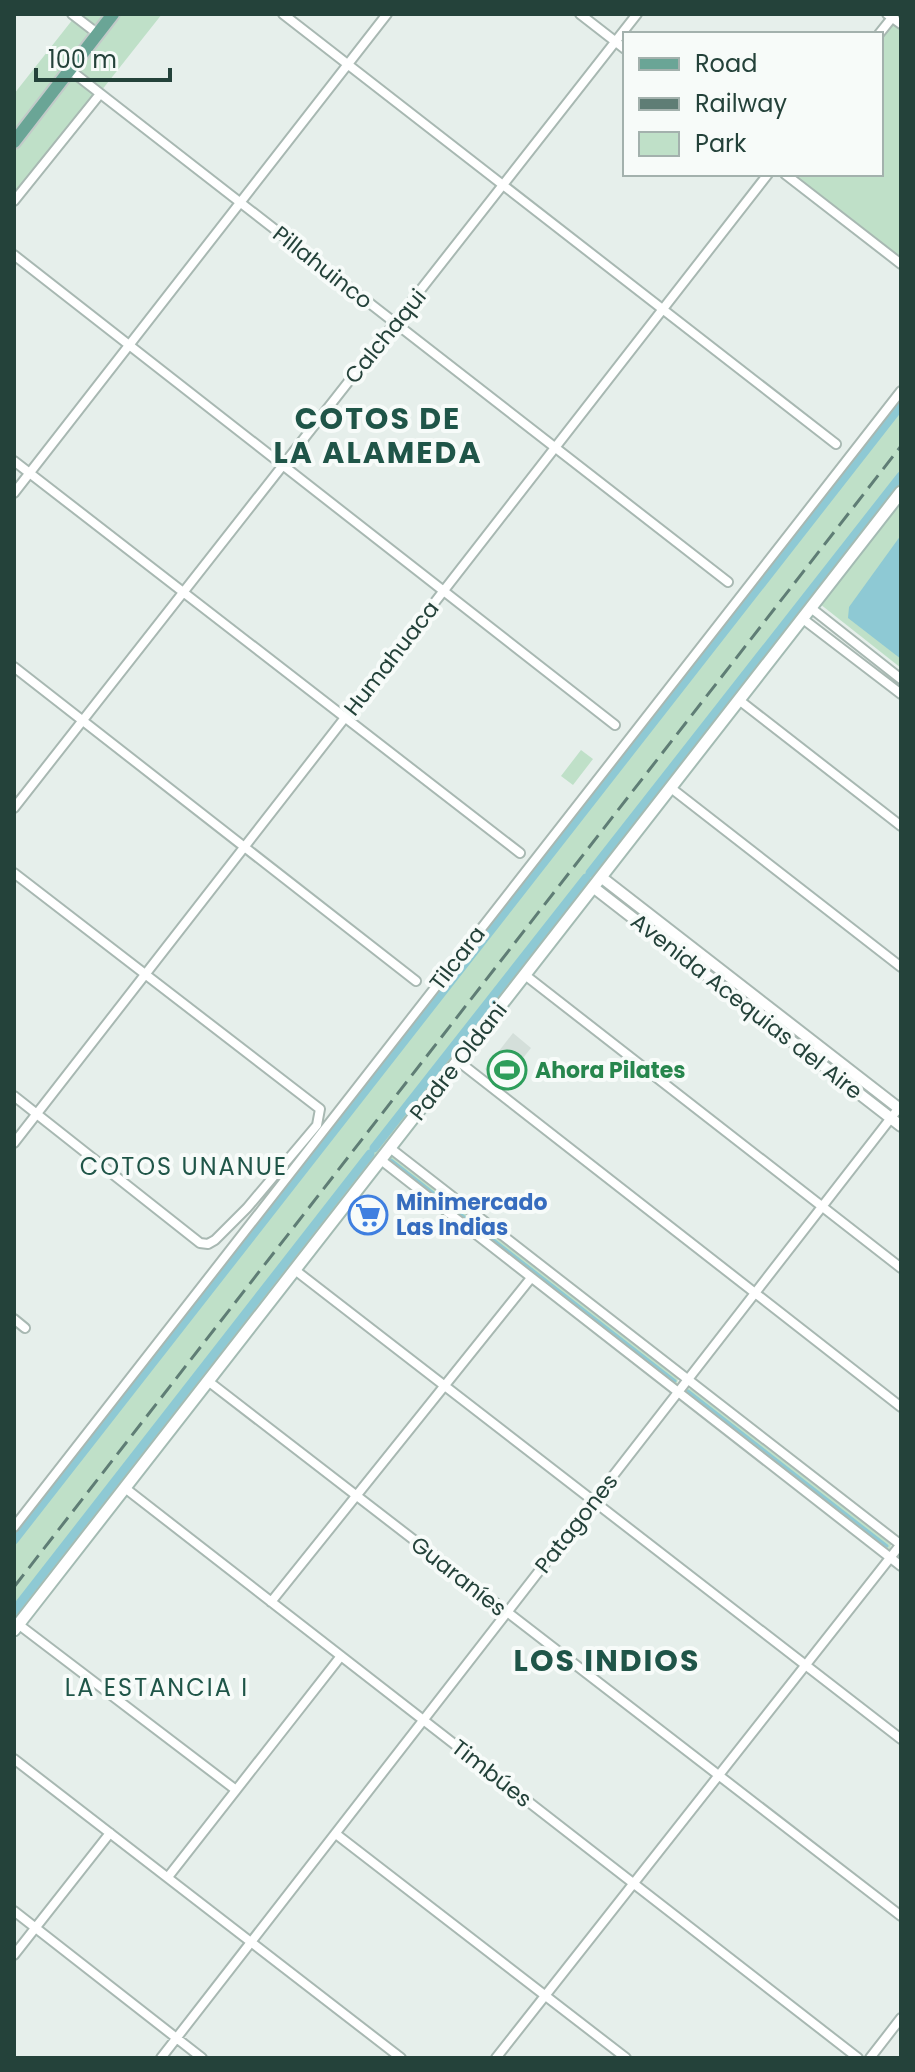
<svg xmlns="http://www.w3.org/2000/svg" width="915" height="2072" font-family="Poppins,sans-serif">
<rect width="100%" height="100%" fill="#e6efeb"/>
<path fill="#d4dfda" d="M513,1033l18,15 -28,35 -18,-14z"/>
<path fill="#bfe0c8" d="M77,14h85l-148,187v-107z
M892,18l9,6v240l-116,-90h96v-140z
M901,391v101l-887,1138v-103z
M901,501v167l-81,-64z
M581,750l12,9 -20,26 -12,-9z
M613,893l273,211 -1,2 -272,-210z
M390,1157h5l283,221 -1,6 -3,1 -286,-223z
M687,1388l4,1 200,155 -1,6 -3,1 -203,-157z"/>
<path fill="#8ec9d4" d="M901,535v124l-53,-41 1,-11z"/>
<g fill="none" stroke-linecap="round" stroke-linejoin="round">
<path stroke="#8ec9d4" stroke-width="3" d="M391,1160l284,221
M688,1391l199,155
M900,1556l1,1"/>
<path stroke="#8ec9d4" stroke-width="9" d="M590,873l311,-397
M374,1148l212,-270
M14,1540l887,-1135
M14,1611l356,-457"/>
<defs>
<path id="minor" d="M72,14l26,20
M283,14l553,430
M580,14l45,35
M887,14l14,10
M879,34l16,-20
M70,70l658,512
M785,174l116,90
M14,201l86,-107
M14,255l601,470
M14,461l506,392
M14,493l373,-479
M811,608l90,71
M803,619l98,75
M14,667l402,314
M739,700l162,126
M671,788l230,179
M14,808l623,-794
M14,873l306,236 -3,16 -70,83 -32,32 -7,4 -8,-1 -186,-147
M525,975l376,293
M458,1061l443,346
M14,1143l754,-969
M390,1148l511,397
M381,1160l520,406
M295,1270l606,469
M14,1319l11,9
M208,1381l693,535
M125,1488l733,570
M14,1527l887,-1136
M271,1602l260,-324
M18,1624l218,166
M14,1759l387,299
M336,1834l290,224
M168,1877l173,-221
M14,1911l188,147
M14,1955l96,-122
M161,2058l740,-953
M496,2058l405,-514
M870,2058l31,-40"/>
<path id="tertiary" d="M601,877l300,233
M593,887l308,239"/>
<path id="secondary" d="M14,1630l887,-1138"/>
<path id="primary" d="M14,142l99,-128"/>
</defs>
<use href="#minor" stroke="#a8b8b2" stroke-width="12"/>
<use href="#tertiary" stroke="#a8b8b2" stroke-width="14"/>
<use href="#secondary" stroke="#a4bbb3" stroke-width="15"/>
<use href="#primary" stroke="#c2cac8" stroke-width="16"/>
<use href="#minor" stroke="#fff" stroke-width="8"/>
<use href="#tertiary" stroke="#fff" stroke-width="10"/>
<use href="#secondary" stroke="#fff" stroke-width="11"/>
<use href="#primary" stroke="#6aa596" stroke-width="12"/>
<path stroke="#5f7d75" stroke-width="3" stroke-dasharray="16 8" stroke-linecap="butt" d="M14,1587l887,-1141"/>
</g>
<defs>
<symbol id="stadium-ring" viewBox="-11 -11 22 22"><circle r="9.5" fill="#f7fbf9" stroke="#2e9e5b" stroke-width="1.5"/><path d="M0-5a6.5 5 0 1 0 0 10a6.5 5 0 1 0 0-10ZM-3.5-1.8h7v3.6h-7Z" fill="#2e9e5b"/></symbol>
<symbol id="supermarket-ring" viewBox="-11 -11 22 22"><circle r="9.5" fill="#f7fbf9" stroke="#3f7fe0" stroke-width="1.5"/><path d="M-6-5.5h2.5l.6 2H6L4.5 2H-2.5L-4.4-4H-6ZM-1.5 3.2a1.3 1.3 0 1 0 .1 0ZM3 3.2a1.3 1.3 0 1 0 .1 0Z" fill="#3f7fe0"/></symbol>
</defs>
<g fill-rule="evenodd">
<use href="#stadium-ring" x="485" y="1048" width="44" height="44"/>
<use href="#supermarket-ring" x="346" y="1193" width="44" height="44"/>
</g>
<g text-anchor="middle" stroke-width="8" stroke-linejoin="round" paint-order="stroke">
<g font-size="22" fill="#24423a" stroke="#f7fbf9">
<text transform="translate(323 267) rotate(38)" y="8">Pillahuinco</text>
<text transform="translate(385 336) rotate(-51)" y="8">Calchaqui</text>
<text transform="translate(391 658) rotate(-52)" y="8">Humahuaca</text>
<text transform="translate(457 958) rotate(-52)" y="8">Tilcara</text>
<text transform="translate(747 1006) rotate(38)" y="8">Avenida Acequias del Aire</text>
<text transform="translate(458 1061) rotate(-52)" y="8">Padre Oldani</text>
<text transform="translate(576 1523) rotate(-52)" y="8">Patagones</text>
<text transform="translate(459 1576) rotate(38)" y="8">Guaraníes</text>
<text transform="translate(492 1773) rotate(38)" y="8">Timbúes</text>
</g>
<g font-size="22" font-weight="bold" fill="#27864d" stroke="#f7fbf9" text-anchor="start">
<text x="535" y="1078">Ahora Pilates</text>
</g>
<g font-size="22" font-weight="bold" fill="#366cbe" stroke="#f7fbf9" text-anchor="start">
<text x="396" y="1210">Minimercado<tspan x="396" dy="25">Las Indias</tspan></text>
</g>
<g font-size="24" letter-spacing="2" fill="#1f5548" stroke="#f7fbf9">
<text x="184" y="1175">COTOS UNANUE</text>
<text x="157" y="1696">LA ESTANCIA I</text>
</g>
<g font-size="30" font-weight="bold" letter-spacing="2" fill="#1f5548" stroke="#f7fbf9">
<text x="378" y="429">COTOS DE<tspan x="378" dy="34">LA ALAMEDA</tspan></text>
<text x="607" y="1671">LOS INDIOS</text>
</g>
</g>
<rect width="915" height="2072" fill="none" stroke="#24423a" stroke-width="32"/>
<rect x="623" y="32" width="260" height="144" fill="#f7fbf9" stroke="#a3b1ad" stroke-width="2"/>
<rect x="639" y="58" width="40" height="12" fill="#6aa596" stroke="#a3b1ad" stroke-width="2"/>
<text x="695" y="72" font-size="24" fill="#24423a">Road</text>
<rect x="639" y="98" width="40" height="12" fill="#5f7d75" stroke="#a3b1ad" stroke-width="2"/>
<text x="695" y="112" font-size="24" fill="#24423a">Railway</text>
<rect x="639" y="132" width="40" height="24" fill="#bfe0c8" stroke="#a3b1ad" stroke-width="2"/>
<text x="695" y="152" font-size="24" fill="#24423a">Park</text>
<path d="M36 68v12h134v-12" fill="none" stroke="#24423a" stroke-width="4"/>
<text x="48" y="68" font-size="24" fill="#24423a" stroke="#f7fbf9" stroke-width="6" paint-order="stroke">100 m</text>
</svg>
